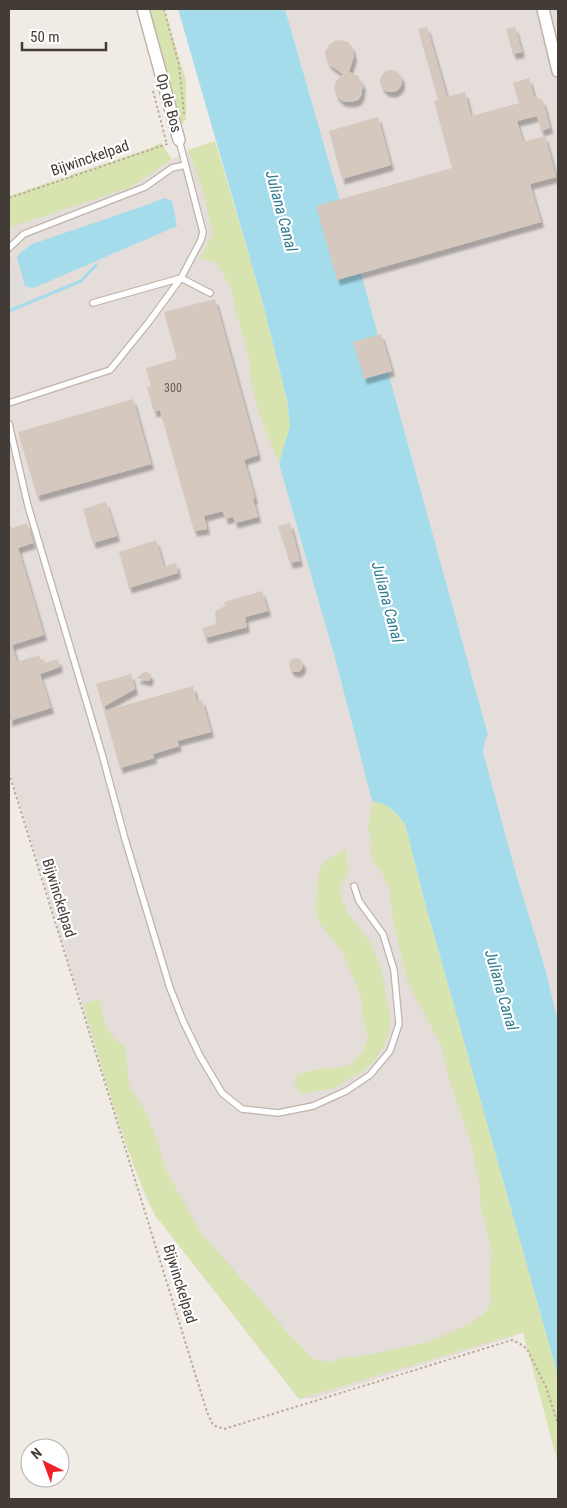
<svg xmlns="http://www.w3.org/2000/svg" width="567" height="1508" font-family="'Roboto Condensed',sans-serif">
<defs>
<filter id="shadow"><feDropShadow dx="3" dy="5.5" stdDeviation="1" flood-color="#0004"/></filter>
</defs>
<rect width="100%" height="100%" fill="#f1ebe5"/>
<path fill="#e4ddda" d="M285,9h273v1012l-13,-53 -30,-98 -32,-118 2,-12 3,-5 -126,-458z
M215,141l47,159 26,136 -9,28 56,194 37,143 12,3 21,20 19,75 119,423 -30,15 -198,61 -16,1 -144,-184 -9,-18 -26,-70 -111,-358v-541l51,-18 86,-35 42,-25z"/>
<path fill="#d7e4af" d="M149,9h15l22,71v39l-4,5z
M215,141l47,159 25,100 3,26 -11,38 -20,-51 -8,-32 -3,-30 -12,-38 -5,-24 -14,-26 -17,-5 13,-24 -11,-46 -14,-38z
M161,143l11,16 -41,28 -122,41v-32l139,-47z
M372,801l12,3 11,8 10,12 19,75 134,477v88l-35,-132 -224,67 -144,-184c-32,-66 -50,-140 -72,-210l16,-7c4,18 8,41 26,48l4,40 17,26 11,28 8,28 36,65 60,67 25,31 27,28 19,3 9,-4 20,-2 65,-13 45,-20 16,-12 4,-10 -2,-20 3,-31 -11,-41 -2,-31 -4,-10 -2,-20 -24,-69 -7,-31 -35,-68 -14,-62 -3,-27 -9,-20 -7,-8 -4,-11 2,-11 -4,-11z
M345,849l4,22 -9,16 1,8 6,17 23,30 11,25 10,56 -3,13 -6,13 -8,12 -11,10 -29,17 -32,6 -5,-5 -3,-8 4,-7 22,-5 24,-2 7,-4 11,-10 6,-14 -5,-20 -2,-22 -18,-45 -23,-28 -4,-13 1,-21 3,-22 5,-7z"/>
<path fill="#dfdcda" d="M9,252l17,45 -17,6z"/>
<path fill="#a4dcec" d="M178,9h107l77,268 126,458 -3,5 -2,12 32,118 30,98 13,53v355l-134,-477 -19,-75 -10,-12 -11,-8 -12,-3 -37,-143 -56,-194 11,-38 -3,-26 -25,-100z
M165,198l7,3 5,25 -141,61 -5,1 -6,-2 -8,-28 3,-5 12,-9 112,-38z"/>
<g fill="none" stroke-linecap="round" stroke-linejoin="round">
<path stroke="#a4dcec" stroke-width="3" d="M9,311l72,-30 15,-16"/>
</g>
<path fill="#d5c8be" filter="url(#shadow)" d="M427,27l20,70 18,-5 6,24 48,-13 -6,-20 16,-5 5,18 9,5 7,27 -9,3 -4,-15 -20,5 6,21 22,-6 11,41 -26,7 11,38 -204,58 -21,-74 136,-38 -18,-67 4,-1 -20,-71z
M515,27l7,25 -9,2 -7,-25z
M340,40l8,2 4,5 2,9 -5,16 9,4 5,9 -2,11 -3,4 -7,2 -9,-1 -6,-6 -2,-7 2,-7 7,-7 -13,-9 -4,-6 -1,-7 4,-7 5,-4z
M380 81a11 11 0 1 1 22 0a11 11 0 1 1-22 0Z
M378,117l13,48 -49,14 -13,-48z
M215,299l43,156 -14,5 11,38 -2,1 5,18 -23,6 -2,-6 -8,2 -2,-8 -19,5 3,13 -13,2 -34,-121 -6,2 -7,-25 4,-1 -5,-18 31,-9 -13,-47z
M381,334l11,37 -28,8 -11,-37z
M133,399l18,65 -114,32 -19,-64z
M106,502l11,34 -24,7 -10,-34z
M27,523l6,20 -15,5 26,87 -32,10 5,17 22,-7 2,5 3,-1 1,4 13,-4 2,8 -20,7 11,34 -42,13v-195h2l1,2z
M290,523l10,38 -10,2 -12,-37z
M156,540l8,27 12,-4 2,10 -49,15 -10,-36z
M262,591l6,20 -23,6 2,10 -42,11 -3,-10 14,-4 -1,-13 10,-5 -1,-4z
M289 665a7 7 0 1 1 14 0a7 7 0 1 1-14 0Z
M146,671l5,4 -2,6 -13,-3z
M131,674l4,15 -32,18 -7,-23z
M193,686l4,16 5,-2 9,32 -34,9 2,5 -26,8 1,4 -34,10 -16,-57z"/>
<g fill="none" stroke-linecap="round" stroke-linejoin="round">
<defs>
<path id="lane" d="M9,248l15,-14 121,-47 27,-19 13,-3
M93,303l88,-25 29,15
M9,403l101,-33 38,-47 33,-45 20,-38 2,-8 -24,-92
M9,424l19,82 74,248 23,85 45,149 13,33 17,35 22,37 20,16 36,4 35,-7 33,-15 24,-16 20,-24 9,-27 -5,-54 -11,-36 -24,-33 -5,-15"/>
<path id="street" d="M143,9l36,131
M543,9l15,62"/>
</defs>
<use href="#lane" stroke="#bfb4ab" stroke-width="8"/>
<use href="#street" stroke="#bfb4ab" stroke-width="14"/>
<path stroke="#bdaa9a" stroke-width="2" stroke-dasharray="2.5 2.5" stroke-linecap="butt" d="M164,9l15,56 5,49
M153,91l14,54
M9,198l161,-55
M9,773l198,639 6,13 11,4 288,-89 10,5 5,4 19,38 12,37"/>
<use href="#lane" stroke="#fff" stroke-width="5.5"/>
<use href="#street" stroke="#fff" stroke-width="11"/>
</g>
<g text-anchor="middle" stroke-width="4.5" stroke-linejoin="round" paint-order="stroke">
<g font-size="12" fill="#685e57">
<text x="173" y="392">300</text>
</g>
<g font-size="15" fill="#433b35" stroke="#fff">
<text transform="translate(169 103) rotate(75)" y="5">Op de Bos</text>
<text transform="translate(90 158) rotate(-19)" y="5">Bijwinckelpad</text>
<text transform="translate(59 898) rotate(73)" y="5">Bijwinckelpad</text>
<text transform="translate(180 1284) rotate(73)" y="5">Bijwinckelpad</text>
</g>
<g font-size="16" font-style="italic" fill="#2f7c92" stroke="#fff">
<text transform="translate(282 211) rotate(75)" y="6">Juliana Canal</text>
<text transform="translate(388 602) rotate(75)" y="6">Juliana Canal</text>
<text transform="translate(502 990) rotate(74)" y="6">Juliana Canal</text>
</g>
</g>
<rect width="567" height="1508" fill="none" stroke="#433b35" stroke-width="20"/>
<g transform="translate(45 1463) rotate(318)"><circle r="24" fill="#ffffff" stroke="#b4b1ae"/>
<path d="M0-4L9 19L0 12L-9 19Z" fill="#ee1f28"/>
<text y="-8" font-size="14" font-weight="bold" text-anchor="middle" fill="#433b35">N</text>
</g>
<path d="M22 42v8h84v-8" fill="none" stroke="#433b35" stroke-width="2.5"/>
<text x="30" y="42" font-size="15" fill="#433b35" stroke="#ffffff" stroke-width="4" paint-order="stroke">50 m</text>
</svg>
